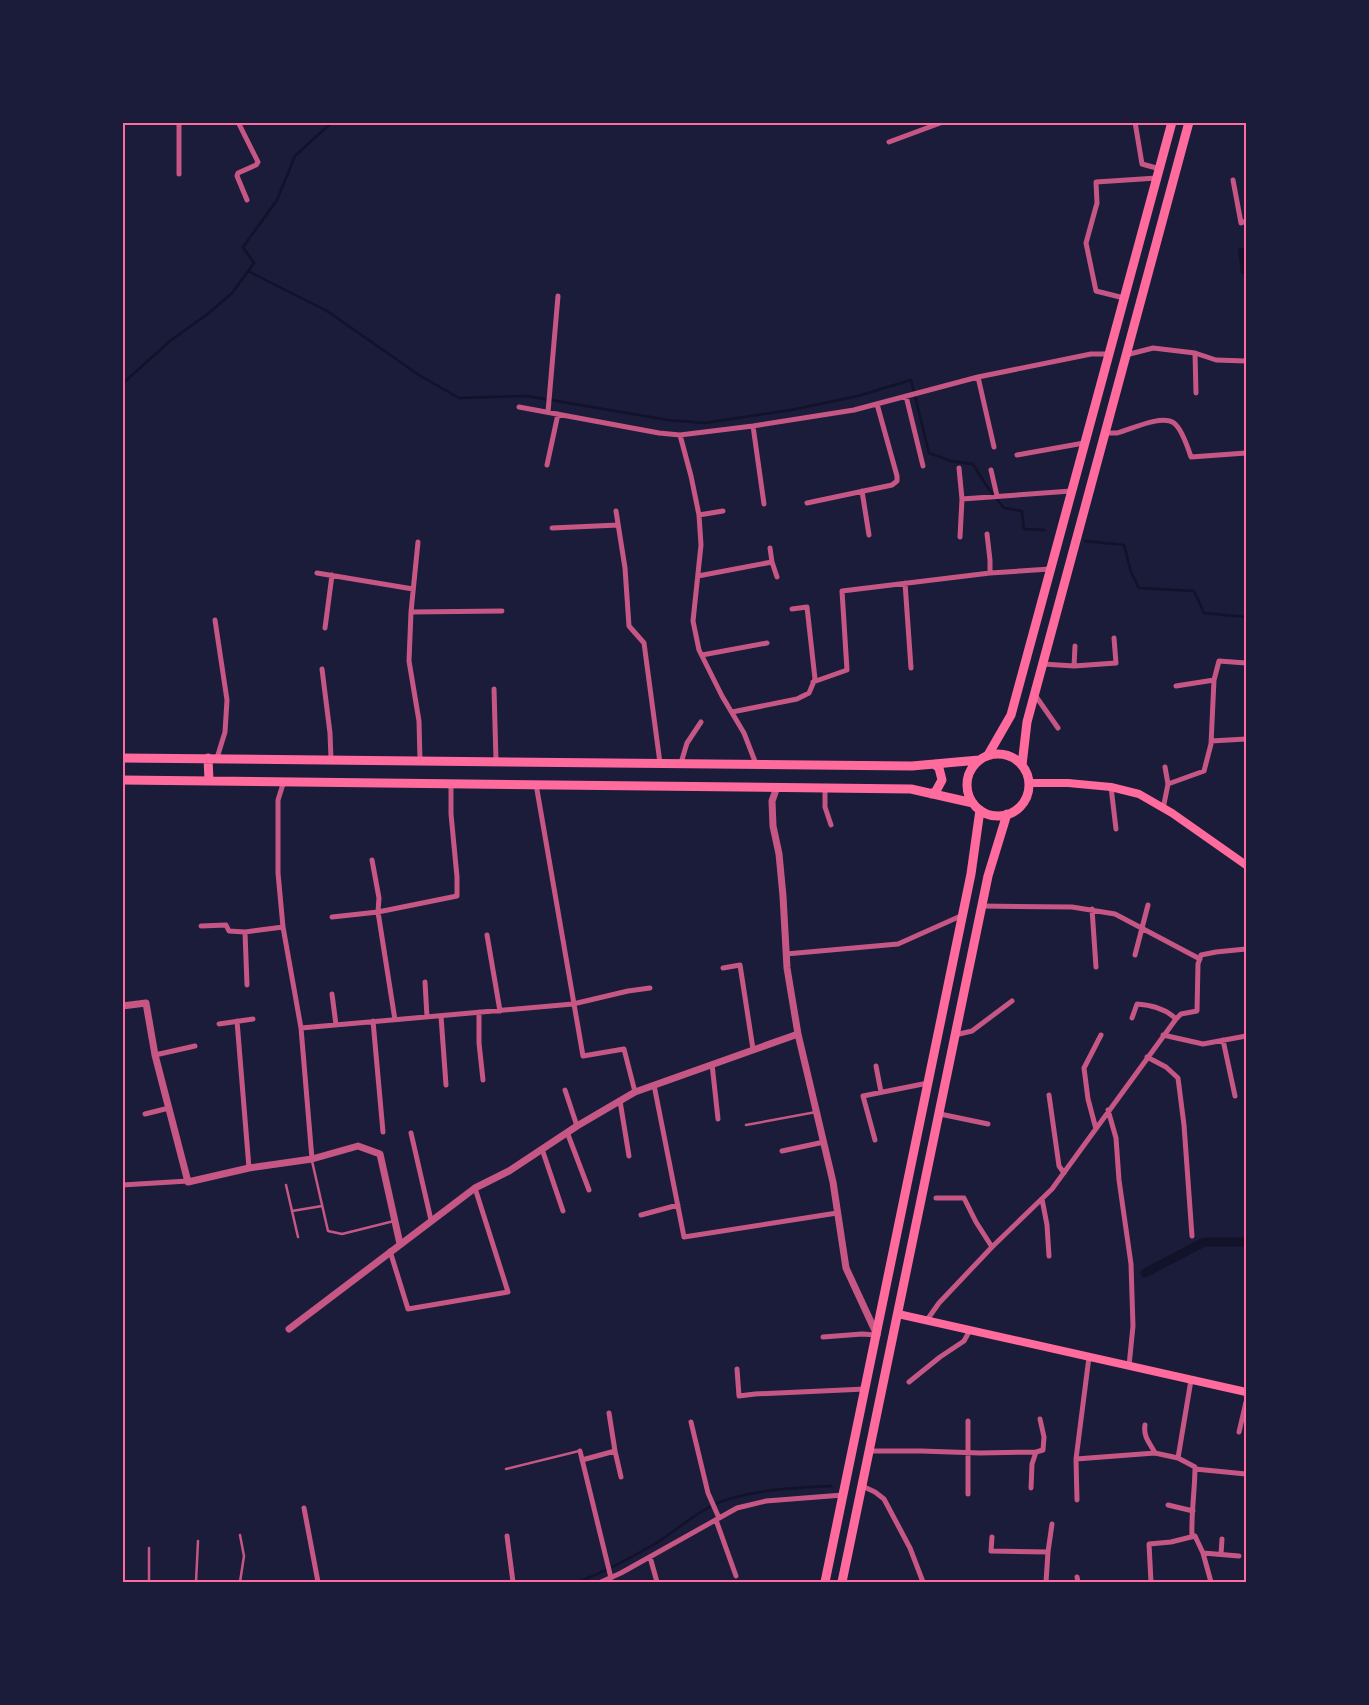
<svg xmlns="http://www.w3.org/2000/svg" width="1369" height="1705" font-family="Rubik,sans-serif">
<rect width="100%" height="100%" fill="#1b1b3a"/>
<path fill="#12122b" d="M1238,248h8v26h-5z"/>
<g fill="none" stroke-linecap="round" stroke-linejoin="round">
<path stroke="#12122b" stroke-width="2.5" d="M248,271l79,40 92,64 40,23 68,-2 141,24 36,3 87,-13 67,-14 53,-16 18,73 22,8 22,3 13,21 18,23 18,3 2,18 21,1
M122,384l48,-43 39,-28 23,-20 22,-30 -11,-16 34,-47 18,-44 37,-34
M1085,541l39,4 7,27 8,16 55,3 10,22 42,4
M578,1582c26,-10 51,-23 75,-37 26,-15 47,-38 76,-46 33,-10 68,-11 102,-13"/>
<path stroke="#12122b" stroke-width="9" d="M1145,1273l59,-31h42"/>
<path stroke="#c65784" stroke-width="2.5" d="M746,1125l70,-13
M312,1161l16,70 14,3 52,-13
M286,1185l12,52
M292,1211l30,-5
M506,1469l73,-18
M240,1535l4,21 -4,26
M149,1582v-34
M196,1582l2,-41"/>
<path stroke="#c65784" stroke-width="5" d="M179,122v52
M238,122l20,40 -2,3 -18,8 -1,3 10,24
M1135,122l7,42 18,5
M889,142l54,-20
M1233,180l8,43 5,-2
M1124,298l-28,-7 -10,-48 11,-40 -1,-21 61,-4
M1195,353l1,40
M1126,355l27,-7 42,5 21,7 30,1
M978,377l16,70
M906,396l17,70
M519,407l140,26 21,2 73,-9 101,-16 124,-33 113,-23h18
M548,412l10,-116
M753,426l11,78
M1105,433c4,0 8,0 12,0 13,-3 44,-19 57,-10 8,6 14,25 17,34l55,-4
M680,435l11,41 8,39 2,30 -8,76 6,29 23,46 22,37 12,31
M1017,455l67,-12
M547,465l11,-51
M959,468l3,31 -2,38
M991,470l6,26
M862,491l7,44
M962,499l109,-8
M807,503l85,-18 5,-4v-5l-20,-72
M616,511l9,57 4,58 15,17 16,120
M699,515l24,-4
M552,528l66,-3
M987,534l3,26v13
M418,542l-7,70 -2,49 10,60 1,39
M772,562l5,15
M317,573l96,16
M698,576l74,-14 -2,-14
M905,583l6,85
M411,612l91,-1
M215,620l12,80 -2,32 -8,26
M325,628l7,-53
M702,655l65,-12
M1043,664l31,2 42,-3 -2,-25
M1074,666l1,-20
M322,669l8,64 1,26
M813,682l34,-12 -5,-79 148,-18 60,-4
M1176,686l38,-6
M494,689l2,72
M1035,695l23,33
M732,712l65,-13 12,-6 6,-14 -8,-72 -15,2
M1211,741l35,-2
M681,763l6,-20 14,-21
M284,781l-6,19v73l5,54 18,101 11,131
M536,784l47,272 41,-7 11,43
M1168,784l36,-13 7,-27 3,-64 5,-19 27,2
M1111,787l5,42
M825,788v19l6,18
M1163,809l5,-25 -3,-17
M372,860l7,38 -1,14 17,108
M981,906l91,1 43,7 85,45
M1092,909l4,58
M332,917l46,-5 79,-16v-19l-6,-63v-31
M201,926l25,-1 3,6 16,1 38,-5
M245,932l2,53
M487,935l13,76
M786,954l112,-10 65,-29
M1135,955l13,-50
M723,968l17,-3 13,84
M425,982l2,35
M332,994l4,31
M479,1012v31l4,37
M441,1016l5,69
M1132,1018l5,-14c14,1 28,4 39,15
M237,1021l12,147
M373,1021l10,111
M219,1024l34,-5
M301,1028l272,-24 55,-13 22,-3
M955,1035l17,-4 40,-30
M1163,1035l40,9 43,-8
M1223,1040l12,56
M155,1055l40,-9
M1147,1057l19,10 12,11 6,47 8,111
M712,1064l6,55
M876,1066l5,26
M654,1085l30,152 153,-24
M565,1090l12,36
M1049,1095l10,71 5,7
M620,1101l9,55
M1108,1110l8,28 3,42 12,84 2,62 -4,40
M145,1114l24,-6
M940,1114l48,10
M1096,1129l-8,-30 -4,-31 17,-33
M567,1132l22,58
M411,1133l20,87
M875,1140l-12,-44 65,-13
M542,1149l21,62
M782,1151l42,-9
M122,1185l66,-4
M936,1198h28l12,24 16,25
M1042,1199l5,26 2,31
M641,1215l37,-10
M390,1251l18,58 100,-17 -33,-104
M927,1320l12,-17 53,-56 60,-58 124,-170 5,-5 16,-3 1,-47 3,-9 15,-3 30,-3
M823,1337l39,-3 15,1
M737,1369l2,27 16,-2 110,-5
M909,1382l31,-25 24,-16 6,-11
M609,1413l6,38
M691,1422l17,71 11,25
M1145,1425c-2,12 5,18 10,28
M1239,1432l7,-30
M580,1451l31,127
M869,1451h52l59,2 56,-1 7,-2 1,-13 -4,-18
M1178,1458l13,-78
M1076,1459l79,-6 23,5 17,9c0,23 -4,46 -3,70
M582,1460l33,-9 6,26
M1195,1469l51,5
M862,1486l13,6 9,7 26,49 13,34
M1031,1488l1,-24 4,-12
M968,1494v-73
M1077,1500l-1,-41 13,-102
M1168,1505l25,6
M304,1508l14,74
M716,1520l20,56
M507,1536l6,46
M992,1537l-1,14 57,1 -2,30
M1048,1552l4,-28
M1203,1553l36,3
M1221,1554l1,-15
M650,1557l7,25
M1077,1577l1,5
M601,1582l20,-9 116,-65 29,-7 77,-6
M1151,1582l-2,-38 22,-2 24,-6 8,17 8,29"/>
<path stroke="#c65784" stroke-width="7" d="M777,787l-5,14 1,25 6,28 4,42 4,72 11,66 35,148 13,86 31,67
M122,1006l24,-3 9,52 33,127 61,-14 63,-9 46,-13 22,8 20,90
M289,1329l186,-141 34,-17 68,-45 58,-34 163,-58"/>
<path stroke="#ff6b9d" stroke-width="8" d="M1029,783h39l43,4 28,7 33,19 74,52
M898,1314l348,78"/>
<path stroke="#ff6b9d" stroke-width="9" d="M967 785a31 31 0 1 1 62 0a31 31 0 1 1-62 0Z
M988,755l23,-40 161,-593
M122,758l790,8 67,-6
M208,758l1,22
M1022,765l5,-43 162,-600
M122,780l789,9 62,14
M931,794l5,-3 6,-11 -3,-12 -5,-4
M825,1582l146,-708 9,-64
M842,1582l146,-706 19,-62"/>
</g>
<rect width="1369" height="1705" fill="none" stroke="#1b1b3a" stroke-width="248"/>
<rect x="124" y="124" width="1121" height="1457" fill="none" stroke="#ff6b9d" stroke-width="2"/>
</svg>
